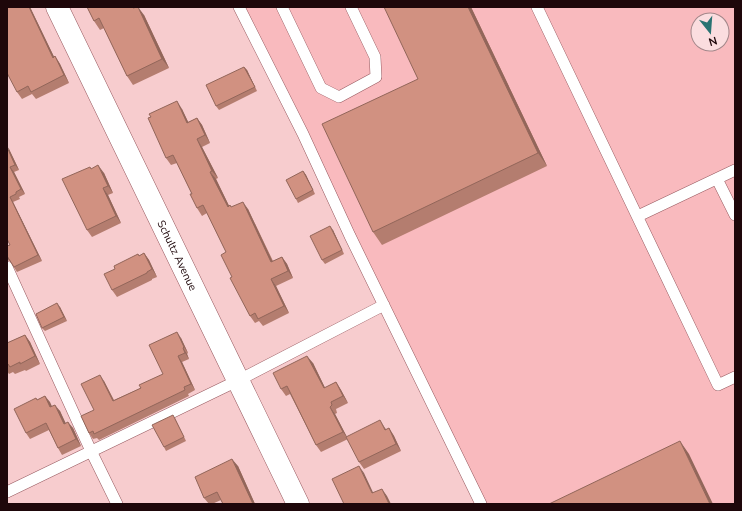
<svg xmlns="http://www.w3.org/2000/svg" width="742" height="511" font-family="'Nunito Sans',sans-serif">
<rect width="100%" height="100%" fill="#f7ccce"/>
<path fill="#f9babe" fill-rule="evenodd" d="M241,7h494v497h-255zM698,20h24v24h-24z"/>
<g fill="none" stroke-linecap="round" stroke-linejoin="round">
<defs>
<path id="lane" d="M239,7l64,127 47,102 131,268
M282,7l39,81 18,9 37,-20 -1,-20 -24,-50
M537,7l181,378 17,-8
M717,179l18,36
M638,216l97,-46
M7,267l84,184 26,53
M7,492l232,-112 145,-75"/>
<g id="street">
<path id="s1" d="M57,7l241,497"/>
</g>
</defs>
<use href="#lane" stroke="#985a60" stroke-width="12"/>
<use href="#street" stroke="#985a60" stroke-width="23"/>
<use href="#lane" stroke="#fff" stroke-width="11"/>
<use href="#street" stroke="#fff" stroke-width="22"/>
</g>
<path fill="#b47d6f" d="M7,7h23l24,50 1,-1 5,8 9,19 -33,16 -4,-5 -10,5 -5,-7z
M87,7l57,8 25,53 -36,17 -6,-9 -23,-48 -4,2 -6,-9z
M471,7l76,159 -165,79 -9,-13 45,-153z
M244,67l3,3 10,21 -38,19 -3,-4z
M182,109l6,13 9,-4 5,7 8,18 -8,4 16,31 -2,1 13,27 2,1 17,2 25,52 9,-4 5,7 6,14 -17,8 13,27 -26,13 -4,-5 -4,2 -5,-7 -18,-39 -6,-25 -19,-39 -5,3 -5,-8 -5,-14 -15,-31 -6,2 -5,-7z
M9,149l10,21 -5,2 11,22 -6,3 1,2 -7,3 29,59 -25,11 -7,-11 -3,-1v-14l3,-1z
M91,169l13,4 9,20 -5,2 13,28 -29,14 -5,-7z
M303,171l3,4 9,19 -17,9 -2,-4z
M333,230l11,24 -19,10 -3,-4z
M144,253l5,7 8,17 -5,2v1l-35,17 -5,-7 3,-21z
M60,307l7,14 -22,10 -3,-3z
M25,335l5,7 10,22 -14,7 -1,-1 -10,4 -2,-2 -4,2 -2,-3v-28z
M181,338l7,15 -1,1 2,5 -7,3 13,28 -7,4 1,2 -90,44 -2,-2 -4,1 -4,-6 5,-23 10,-29 10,19 27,-12 22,-14z
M313,363l12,25 11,-6 5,8 7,13 -12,6 1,4 -2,1 13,25 -27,13 -5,-7 -26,-51 -4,2 -5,-7z
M45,396l6,10 9,5 5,12 8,5 8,18 -19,9 -4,-7 -9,-18 -19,9 -4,-6 11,-33z
M175,418l11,23 -20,10 -2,-4z
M385,428l1,2 3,-2 5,8 7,15 -37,18 -5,-7z
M238,466l17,38h-32l-2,-4 -9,4h-3l-5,-6z"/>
<path fill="#92665a" d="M29,7h1l28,58 -5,-7z
M138,7l6,8 25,53 -7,-9z
M468,7h3l76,159 -9,-13z
M55,56l5,8 9,19 -5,-8z
M244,67l3,3 10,21 -2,-4z
M177,101l5,8 10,21 -5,-7z
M197,118l5,7 8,18 -5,-8z
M197,139l5,8 16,31 -6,-7z
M7,146l2,3 10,21 -4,-5z
M98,165l6,8 9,20 -5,-7z
M10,167l4,5 11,22 -4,-5z
M303,171l3,4 9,19 -2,-4z
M210,172l6,7 17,35 -5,-7z
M103,188l5,7 13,28 -5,-7z
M10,197l3,5 29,59 -4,-6z
M243,202l5,7 28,60 -5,-7z
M330,226l3,4 11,24z
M144,253l5,7 8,17 -5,-8z
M282,257l5,7 6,14 -5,-7z
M271,279l5,7 13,27 -5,-7z
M57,303l3,4 7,14 -3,-4z
M177,332l4,6 7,15 -4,-6z
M25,335l5,7 10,22 -5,-8z
M183,348l4,6 2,5 -4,-6z
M178,356l4,6 13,28 -4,-6z
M307,356l6,7 16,33 -5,-8z
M100,375l4,6 13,26 -4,-6z
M336,382l5,8 7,13 -5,-7z
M45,396l5,6 5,11 -5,-6z
M55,405l5,6 9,19 -5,-6z
M330,407l5,7 13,25 -5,-7z
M380,420l5,8 5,9 -5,-7z
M68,422l5,6 8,18 -5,-7z
M389,428l5,8 7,15 -5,-7z
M680,441l9,13 24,50h-3z
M232,459l6,7 17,38h-2z
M359,466l5,7 13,28 -5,-8z
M382,489l5,7 4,8h-2z"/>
<path fill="#d19181" stroke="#92665a" d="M7,7h22l24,51 2,-2 9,19 -33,17 -3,-6 -11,6 -10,-19z
M87,7h45l1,1 5,-1 24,52 -35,17 -28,-58 -5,3z
M384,7h84l70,146 -165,79 -51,-108 96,-45z
M244,67l11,20 -39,19 -10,-21z
M177,101l10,22 10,-5 8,17 -8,4 15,32 -2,1 18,35 2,-2 1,2 12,-5 28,60 11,-5 6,14 -17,8 13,27 -26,13 -3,-6 -5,3 -20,-38 2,-1 -11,-22 5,-3 -23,-47 -6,3 -7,-14h2l-19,-39 -7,3 -18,-40 3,-1 -2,-3z
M7,147l8,18 -5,2 11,22 -5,3v2l-6,3 28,58 -24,12 -7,-11v-10l3,-1 -3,-6z
M98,165l10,21 -5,2 13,28 -29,14 -25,-51 28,-12 1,2z
M303,171l10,19 -17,9 -10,-19z
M330,226l12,24 -20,10 -12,-24z
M144,253l8,16 -5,3v1l-35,17 -8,-16 11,-5 -1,-3 24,-12 1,2z
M57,303l7,14 -22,11 -6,-14z
M177,332l7,15 -1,1 2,5 -7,3 13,28 -7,3 1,3 -91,44 -1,-3 -4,2 -8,-17 13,-6 -13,-26 19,-9 13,26 28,-13 -2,-3 24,-11 -14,-29z
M25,335l10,21 -15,8v-2l-10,5 -2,-3 -1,1v-22z
M307,356l17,32 12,-6 7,14 -12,6 1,3 -2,2 13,25 -27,13 -29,-59 -6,3 -8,-16z
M45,396l5,11 5,-2 9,19 4,-2 8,17 -18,9 -12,-25 -20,10 -12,-24 22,-11 1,2z
M173,415l11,22 -20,10 -12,-22z
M380,420l5,10 4,-2 7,16 -37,18 -13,-25z
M680,441l30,63h-161z
M232,459l21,45h-30l-6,-12 -13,6 -9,-21z
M359,466l13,27 10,-4 7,15h-45l-12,-25z"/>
<g text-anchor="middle" stroke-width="3.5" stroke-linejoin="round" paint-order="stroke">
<g font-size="11" fill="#1e070a" stroke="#fbdddf">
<text dy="4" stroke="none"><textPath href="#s1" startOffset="276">Schultz Avenue</textPath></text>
</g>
</g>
<rect width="742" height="511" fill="none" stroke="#1e070a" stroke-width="16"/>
<g transform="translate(710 32) rotate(163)"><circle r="19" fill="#fbdddf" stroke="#a3878a"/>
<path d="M0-3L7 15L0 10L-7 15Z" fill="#297372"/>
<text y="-6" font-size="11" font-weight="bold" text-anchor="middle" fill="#1e070a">N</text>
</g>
</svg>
